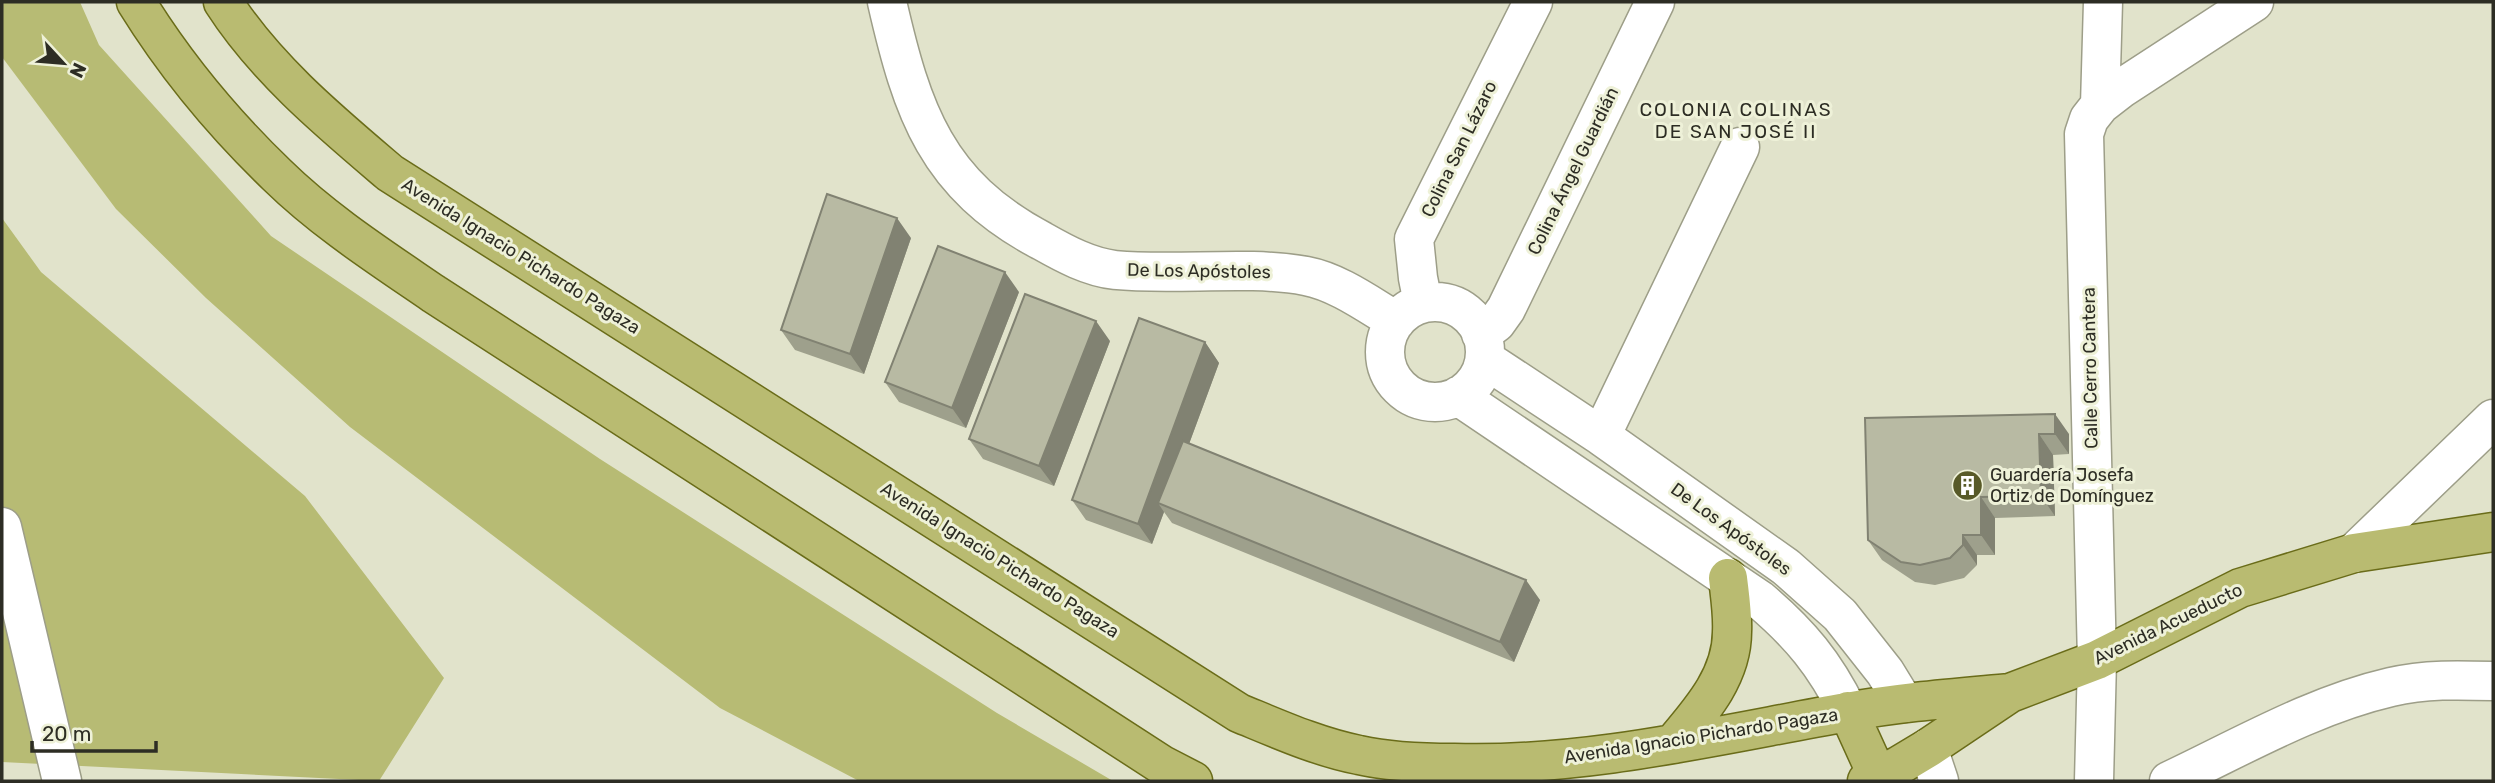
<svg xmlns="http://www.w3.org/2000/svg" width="2495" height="783" font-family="Rubik,sans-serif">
<rect width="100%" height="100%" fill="#e1e3cb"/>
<path fill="#b7bb74" d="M2,2h78l19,43 172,191 329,223 397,254 116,68h-254l-139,-73 -370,-281 -144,-129 -90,-89 -114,-152z
M2,218l39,54 264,224 139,182 -65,103 -377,-19z"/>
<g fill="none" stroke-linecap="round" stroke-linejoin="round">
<defs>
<path id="minor" d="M887,2c25,109 49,183 155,239 23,13 47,26 73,29 63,6 130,-5 191,6 32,6 63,29 90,45
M2100,105l22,-17 132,-86
M1385 352a50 50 0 1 1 100 0a50 50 0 1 1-100 0Z
M1423,303l-5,-25 -4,-39 119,-237
M1481,334l15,-11 10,-14 149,-307
M1486,360l115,76 185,131 54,48 45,57 19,31
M1458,396l302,204c40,34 65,64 88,111
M1601,436l139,-289
M2,527l60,254
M2354,553l139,-134
M1928,748l11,33
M2094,781l3,-121 -13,-526 5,-15 11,-14 3,-103
M2169,781c72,-34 144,-76 222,-94 34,-8 68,-7 102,-6"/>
<path id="major" d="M136,2c39,63 88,122 141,173 47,46 103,82 157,119l728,471 31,16
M223,2c43,67 107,120 167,171l849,540c39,16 79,34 120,42 31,7 64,8 95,8 133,4 263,-28 393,-51 54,-10 109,-14 163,-19
M1848,711l30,66
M1673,744c27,-32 59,-67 59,-112 1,-18 -2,-36 -4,-54
M1867,781l31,-15 30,-18 82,-55 87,-33 143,-72 114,-35 139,-21"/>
</defs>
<use href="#minor" stroke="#9d9e88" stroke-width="41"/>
<use href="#major" stroke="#6a6c19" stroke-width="41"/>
<use href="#minor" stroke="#fff" stroke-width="38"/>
<use href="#major" stroke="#b9bb71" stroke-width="38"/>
</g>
<path fill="#9ea08c" d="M911,238l-47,136 -69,-24 -14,-20z
M1019,292l-53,136 -67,-26 -14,-20z
M1110,341l-56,145 -71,-27 -14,-20z
M1205,342l14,21 -30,81 351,156 -26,62 -342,-139 -8,-11 -12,32 -66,-24 -14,-20z
M1865,418l204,16v20l-16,1 2,61 -60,2v37h-18v10l-13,13 -29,7 -20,-3 -33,-22 -14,-20z"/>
<path fill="#818272" d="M897,218l14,20 -47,136 -14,-20z
M1005,272l14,20 -53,136 -14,-20z
M1096,321l14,20 -56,145 -15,-20z
M1205,342l14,21 -53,143 -8,-3 6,9 -12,32 -14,-20z
M2055,414l14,20v20l-14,-20z
M2039,434l14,21 2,61 -14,-20z
M1981,497l14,21v37l-14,-20z
M1963,535l14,20v10l-14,-20z
M1526,580l14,20 -26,62 -14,-20z"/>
<path fill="#b8baa3" stroke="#818272" stroke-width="2" d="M827,194l70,24 -47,136 -69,-24z
M938,246l67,26 -53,136 -67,-26z
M1025,294l71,27 -57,145 -70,-27z
M1139,318l66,24 -67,182 -66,-24z
M2055,414v20h-16l2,62 -60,1v38h-18v10l-13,13 -30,7 -19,-3 -33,-22 -3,-122z
M1183,441l343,139 -26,62 -342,-139z"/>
<defs>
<symbol id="building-disc" viewBox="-11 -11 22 22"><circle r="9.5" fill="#585a28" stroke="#eef1d8"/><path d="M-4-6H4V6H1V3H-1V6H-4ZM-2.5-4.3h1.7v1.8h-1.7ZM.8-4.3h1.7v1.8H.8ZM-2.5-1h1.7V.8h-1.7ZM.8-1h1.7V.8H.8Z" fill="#fff"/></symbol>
</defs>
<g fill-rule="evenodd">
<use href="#building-disc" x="1950" y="468" width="35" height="35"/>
</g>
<g text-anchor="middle" stroke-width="6" stroke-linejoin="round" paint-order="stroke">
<g font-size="18" fill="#2d2d24" stroke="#eef1d8">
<text transform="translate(1459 149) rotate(-64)" y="6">Colina San Lázaro</text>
<text transform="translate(1573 171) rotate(-64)" y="6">Colina Ángel Guardián</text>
<text transform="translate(521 256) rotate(32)" y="6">Avenida Ignacio Pichardo Pagaza</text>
<text transform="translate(1199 271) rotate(1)" y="6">De Los Apóstoles</text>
<text transform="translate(2090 368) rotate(-91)" y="6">Calle Cerro Cantera</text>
<text transform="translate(1731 529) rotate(36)" y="6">De Los Apóstoles</text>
<text transform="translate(1000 560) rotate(32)" y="6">Avenida Ignacio Pichardo Pagaza</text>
<text transform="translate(2168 624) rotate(-26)" y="6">Avenida Acueducto</text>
<text transform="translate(1701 736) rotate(-9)" y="6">Avenida Ignacio Pichardo Pagaza</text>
</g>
<g font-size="18" fill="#2d2d24" stroke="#eef1d8" text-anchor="start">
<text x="1990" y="481">Guardería Josefa<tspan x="1990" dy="21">Ortiz de Domínguez</tspan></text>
</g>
<g font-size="19" letter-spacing="2" fill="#2d2d24" stroke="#eef1d8">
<text x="1736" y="116">COLONIA COLINAS<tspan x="1736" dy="22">DE SAN JOSÉ II</tspan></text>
</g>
</g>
<rect width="2495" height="783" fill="none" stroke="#2d2d24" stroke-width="7"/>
<g transform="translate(63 63) rotate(116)" stroke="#eef1d8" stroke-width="5" paint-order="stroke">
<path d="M0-5L12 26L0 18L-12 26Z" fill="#2d2d24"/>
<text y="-10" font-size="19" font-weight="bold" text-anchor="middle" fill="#2d2d24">N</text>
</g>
<path d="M32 741v10h124v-10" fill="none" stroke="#2d2d24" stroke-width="3.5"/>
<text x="42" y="741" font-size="21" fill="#2d2d24" stroke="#eef1d8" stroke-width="5" paint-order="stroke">20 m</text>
</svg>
